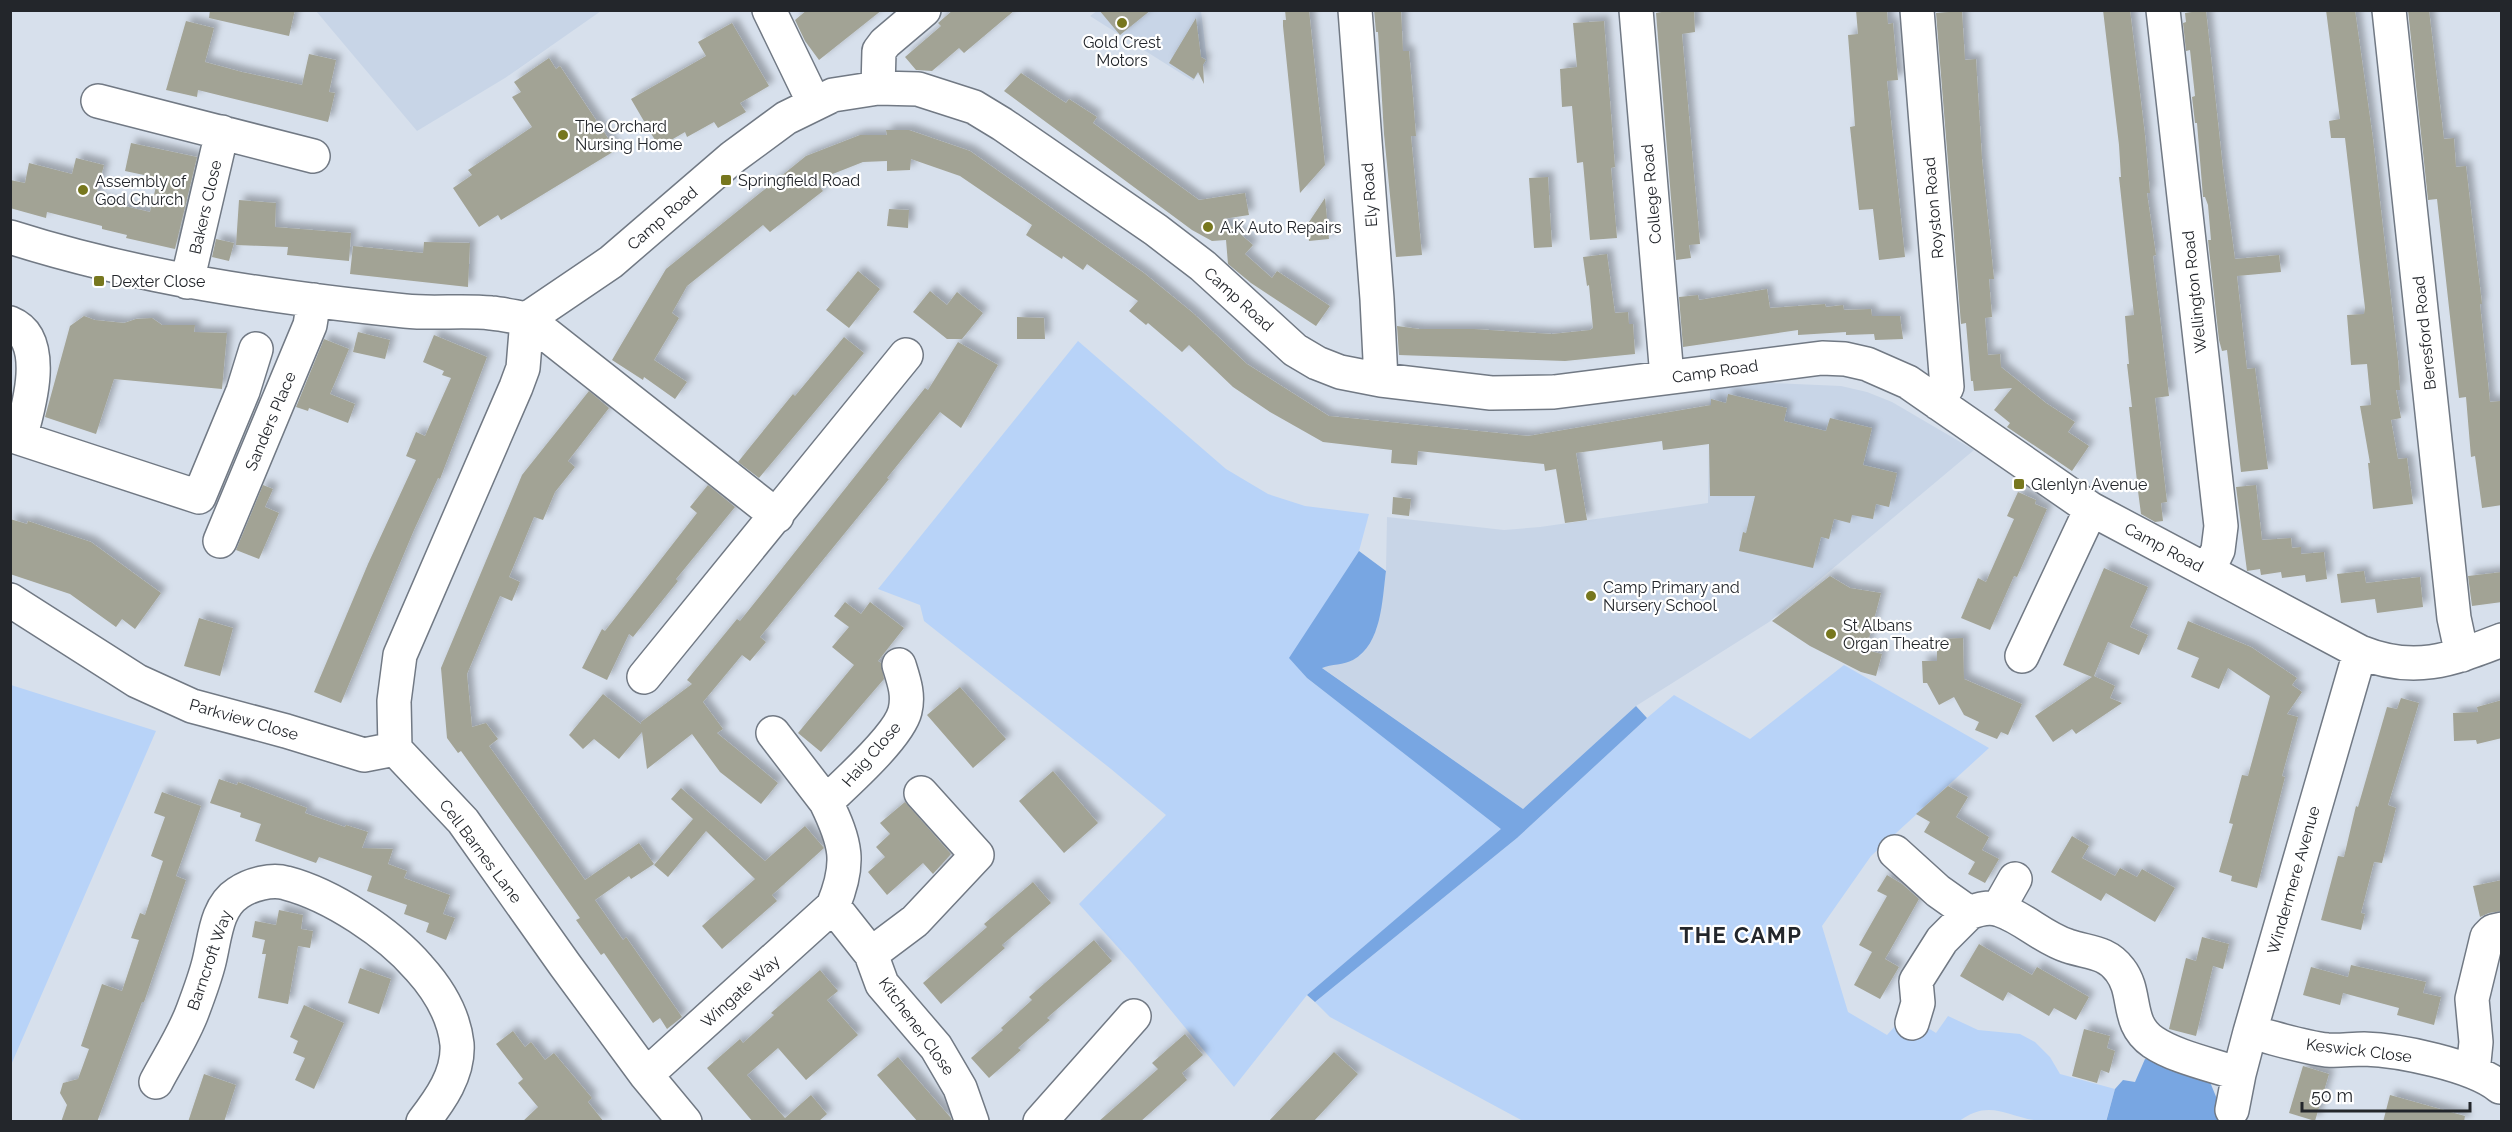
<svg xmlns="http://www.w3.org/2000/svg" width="2512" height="1132" font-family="Raleway,sans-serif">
<defs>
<filter id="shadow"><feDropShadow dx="5.5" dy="-5.5" stdDeviation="3" flood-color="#0004"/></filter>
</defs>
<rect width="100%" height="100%" fill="#d7e0ec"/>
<path fill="#c8d5e7" d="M316,11h285l-96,67 -88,53z
M1097,11h104l6,50 -14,20 -103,-65z
M1771,383l70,3 26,6 25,10 82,48 -205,172 -133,84 -113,103 -202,-142 30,-6 11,-7 15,-26 9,-57 1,-54 117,13 36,-3 168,-24 2,-113z"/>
<path fill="#b8d3f8" d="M1078,341l148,128 42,25 37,12 64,8 -10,37 -69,107 17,20 195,151 -195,166 -73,92 -102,-124 -53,-59 87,-89 -55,-46 -187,-148 -4,-16 -42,-16z
M1844,665l145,83 -118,108 -49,70 26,86 39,23 19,-21 30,19 12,-17 30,14 42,4 15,8 15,15 10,17 55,15 -9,32c-21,0 -44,3 -65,0 -33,-3 -51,-24 -83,1l-435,-1 -193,-104 -15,-15 202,-164 130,-120 27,-23 76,44z
M11,685l145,46 -145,334 -1,-380z"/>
<path fill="#78a6e2" d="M1359,551l27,20c-4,29 -4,73 -33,89 -9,5 -22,4 -31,8l201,141 113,-103 11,12 -130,120 -202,164 -8,-7 194,-166 -194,-151 -18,-20z
M2145,1059l37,2 28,21 9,22 -2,17 -111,1 9,-33 8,-9 12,2z"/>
<path fill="#a2a395" filter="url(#shadow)" d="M210,10h85l-6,26 -80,-18z
M807,10h75l-63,50 -14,-19 -10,-21z
M953,10h62l-51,43 -5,-5 -27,23 -16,-1 -11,-13 36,-31 -3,-3z
M1099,10h52l-31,25z
M1285,10h24l16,155 -25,28 -17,-167v-6h3z
M1374,10h27l2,41h6l4,46 3,39h-5l11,119 -26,2 -12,-123 -6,-102h-2z
M1673,10h21l1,22 -13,2 18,210 -11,1 2,13 -15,2 -20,-247z
M1856,10h31l1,14 5,-1 5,57 -11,1 18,176 -26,3 -6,-51 -14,1 -9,-83 5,-1 -7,-91 10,-1z
M2103,10h27l15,125 5,58h-3l9,62 -3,1 16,140 -14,2 12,104 -6,1 2,18 -8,1 -14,-8 -3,-23 -9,-84h3l-5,-43h2l-4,-48 9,-1 -15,-138h2l-2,-32z
M2206,10l17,159 12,90 44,-4 2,17 -44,4 10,93 8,-1 13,101 -27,3 -14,-122 -5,1 -3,-11 -11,-100h3l-3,-35 -3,-8h-2l-6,-74h-2l-3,-26 3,-1 -5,-46 -4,1 -3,-28 3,-1 -1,-9z
M2326,10h29l18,129 25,221 2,30h-4l5,28 -10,2 7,39 9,-1 6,46 -40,5 -5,-46h2l-10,-57 11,-1 -4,-41 -16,1 -4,-50 17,-1 1,-6 -20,-170h-14l-2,-17 11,-2z
M2408,10h21l15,129 10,-1 2,29 10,-1 16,138h-2l10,98 10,-1 2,104 -20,3 -7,-52 -4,1 -5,-60 -7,1 -22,-199 -9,1z
M1962,11l3,49 11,-1 6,100 12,120h-5l3,38 -7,1 3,37 12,-1 1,13 45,36 29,19 -7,10 21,14 -17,25 -65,-44 3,-4 -16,-13 18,-22 -38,3 -1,-10h-2l-5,-58 -5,1 -25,-311z
M1196,18l5,39 5,3 -3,5 1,19 -6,-12 -4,7 -25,-16z
M186,21l28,7 -9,34 37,10 60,13 7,-31 27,6 -7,32 6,1 -7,29 -130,-32 -1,7 -31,-7z
M1604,21l11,146 -4,1 6,70 -27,2 -7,-78 -6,1 -5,-57 -10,1 -2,-38 17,-2 -4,-44z
M732,23l37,63 -29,17 6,9 -28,16 -4,-6 -27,15 -2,-5 -26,15 -28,-48 75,-43 -8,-14z
M549,58l7,11 4,-3 56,84 -115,70 -3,-5 -19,12 -26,-39 19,-13 -4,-5 64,-43 -20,-30 9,-5 -7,-10z
M1021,73l45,30 3,-4 28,18 -4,6 106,77 46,-7 4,22 -26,4 30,26 -8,9 27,24 5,-7 53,35 -14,20 -65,-43 -23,-19 -2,-24 -14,1 -20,-11 -188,-139z
M886,130h23l61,21 174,122 49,40 54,51 82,52 199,20 183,-31v-6l15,4 2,-9 59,14 -3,13 42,10 4,-13 42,10 -9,37 34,8 -8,34 -13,-3 -3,15 -21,-4 -2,8 -16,-4 -5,20 -8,-2 -8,31 -74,-17 4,-19 3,1 9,-37h-45l-1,-52 -46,6 -1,-9 -86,12 11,67 -22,3 -9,-54 -11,2 -1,-7 -126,-13 -1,14 -26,-2 1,-13 -69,-8 -53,-30 -37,-25 -44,-42 -7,7 -34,-29 -2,2 -17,-14 9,-10 -51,-37 -4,6 -20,-14 -1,3 -36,-24 6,-10 -72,-49 -49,-17 -1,11 -23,1v-10l-24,1 -48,19 8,10 -53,41 -7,-7 -76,61 -15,27 7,5 -25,42 33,22 -12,17 -31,-22 -1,3 -31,-20 54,-91 140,-113 54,-21h27z
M131,143l66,14 -22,92 -49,-11 1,-3 -25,-6v-3l-55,-14 -1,6 -36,-10v-28l15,3 4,-20 43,11 4,-16 28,7 -9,34 55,13 8,-34 -33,-7z
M1548,177l4,70 -18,1 -5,-70z
M1325,198l4,41 -20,2 -2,-16z
M239,200l37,3 -1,24 76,6 -2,28 -62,-6 1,-8 -52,-2z
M889,209l20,1 -1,18 -21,-2z
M216,239l18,4 -5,18 -17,-4z
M424,242l46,1 -2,44 -118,-13 3,-28 70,7z
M1607,254l8,59 13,-1 1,12h4l2,30 -70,7 -166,-6 -2,-29 22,3h55l78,5 38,-4 3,-2 -4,-43 -2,1 -4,-29z
M858,271l22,18 -31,39 -23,-18z
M1767,289l3,19 55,-4 1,3 17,-2 1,5 27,-1 1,7h28l3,23 -28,1 -1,-6 -28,1v-3l-48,3v-5l-115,17 -4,-50 19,-2 1,5z
M930,291l17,14 10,-13 26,21 -21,26h-15l-34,-27z
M84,316l11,4 29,3 12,-4 16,-1 10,7h33l-1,7 33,1 -5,56 -108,-10 -18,55 -51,-17 25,-91z
M1017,317l27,1 1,21h-28z
M358,332l32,8 -5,19 -32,-7z
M434,335l53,22 -47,122 -2,-1 -24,52 -73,173 -27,-11 54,-128 48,-104 -10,-4 10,-24 9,4 26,-58 -9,-3 2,-4 -21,-9z
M844,337l20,16 -105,125 -21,-16 55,-68 2,2z
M324,339l25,10 -19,45 25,10 -7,19 -39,-15 -1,3 -12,-4z
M958,342l40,23 -37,63 -21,-16 -53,66 2,1 -129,158 6,5 -16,19 -8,-6 -39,47 20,27 -6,4 61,50 -17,21 -41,-32 -28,-38 -45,35 -5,-37 -23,27 -25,-20 -11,10 -14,-14 34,-41 38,30v-2l51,-38 -5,-4 50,-61 3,2 28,-35 157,-198 3,2z
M589,391l20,17 -41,53 7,6 -20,25 -12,28 -9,-3 -25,60 11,5 -8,19 -12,-5 -33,78 5,53 14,-4 12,16 -9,7 96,134 54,-37 15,21 -23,15 -2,-3 -34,24 28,40 3,-3 56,80 -15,12 -7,-11 -7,5 -49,-70 -3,2 -25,-35 4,-2 -48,-68 -71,-99 -3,2 -11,-15 -6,-70 81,-193z
M263,485l10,4 -8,18 14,6 -20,46 -23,-9z
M708,485l27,22 -59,72 2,2 -45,56 -4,-3 -22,46 -25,-12 20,-39 3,2 92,-118 -7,-6z
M2256,485l6,55 29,-2 1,10 9,-1v7l23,-2 3,27 -21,3 -1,-7 -23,3 -1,-6 -20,3 -1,-6 -13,2 -11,-84z
M2018,492l18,8 -1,4 12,5 -30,68 -3,-1 -24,54 -29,-12 17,-40 8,4 28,-63 -7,-3z
M1393,497l18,2 -2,17 -17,-2z
M10,519l17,5 1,-3 63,21 70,51 -26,36 -13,-10 -6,8 -46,-33 -60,-20z
M2104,568l44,19 -18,40 18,8 -9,20 -31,-13 -14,34 21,10 -5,12 12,5 -46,31 -4,-5 -19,13 -18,-26 57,-39 -29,-12z
M2364,571l2,12 54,-6 3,30 -46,6 -2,-14 -34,4 -4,-29z
M2502,572v30l-30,4 -4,-30z
M1830,576l20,12 31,5 -15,57 16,4 -6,22 -15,-4 -51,-26 -38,-25z
M845,602l16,12 9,-12 34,26 -26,33 3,2 3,16 -63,73 -23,-19 56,-68 -22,-18 17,-20 -15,-11z
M199,618l34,10 -13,48 -36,-10z
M2188,621l63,26 46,31 -5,7 10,7 -15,22 11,3 -16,59 3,1 -28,111 -26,-7 1,-5 -13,-4 14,-48 -4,-1 13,-48 6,1 22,-80 -42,-28 -9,21 -28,-12 8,-19 -22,-9z
M1963,638l1,41 58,25 -14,31 -7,-3 -4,7 -22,-9 4,-8 -15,-7 -10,-18 -15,8 -12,-22h-4l-1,-22h15v-22z
M960,687l46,52 -33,29 -46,-53z
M2401,698l18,5 -31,102 8,3 -14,55 -8,-1 -13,51 4,1 -4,16 -40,-10 17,-64 6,1 12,-51 2,1 29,-100 10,2z
M2502,700v38l-25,6 -1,-4 -22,1 -1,-28 25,-1 -1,-5z
M1053,771l45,52 -34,30 -45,-52z
M219,779l18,6 1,-3 69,26 -2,5 40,14 1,-2 22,7 -6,16 31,1 -5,15 19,7 -3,7 46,17 -7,19 12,4 -9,22 -20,-8 3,-9 -25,-9 3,-9 -40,-14 5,-15 -53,-19 -3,6 -61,-22 6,-17 -21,-7 1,-4 -31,-10z
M1948,786l20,11 -12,20 33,20 -7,13 17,9 -14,24 -17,-9 7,-12 -51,-30 6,-10 -14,-8z
M681,788l84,73 40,-35 19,22 -52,47 5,6 -55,48 -20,-23 53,-47 -49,-48 -38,46 -14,-12 39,-46 -22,-20z
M162,792l39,14 -25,70 10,4 -42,122h-2l-45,120h-36l6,-17 -7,-12 3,-10 15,-4 11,-30 -8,-3 21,-62 20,7 17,-51 -8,-2 9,-25 5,2 18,-54 -12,-5 14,-39 -11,-4z
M905,802l46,52 -18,20 -10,-11 -36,32 -19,-23 17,-15 -9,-10 14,-13 -10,-11z
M2072,836l17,10 -7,12 33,18 5,-8 17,9 5,-8 33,19 -20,34 -49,-29 -5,8 -50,-29z
M1887,875l15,9 17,15 -34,60 -7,-4 21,12 -19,32 -26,-14 18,-33 -13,-7 28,-49 -10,-5z
M2502,880v31l-13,2 -9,4 -7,-31z
M1033,882l18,21 -49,42 3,3 -64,56 -18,-21 64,-56 -3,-3z
M279,910l24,5 -2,14 12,2 -3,17 -12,-2 -10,58 -30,-6 8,-44h-4l3,-14 -13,-3 3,-16 21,4z
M2202,937l27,7 -6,25 -10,-3 -17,70 -27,-7 17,-71 10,3z
M1094,940l18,21 -65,57 3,2 -32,28 3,2 -32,28 -18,-20 32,-28 -2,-2 31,-28 -3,-3z
M1979,944l53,31 5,-8 52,30 -13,23 -22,-12 -5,8 -41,-24 -5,9 -43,-25z
M2351,965l75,17 -3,11 18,4 -7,28 -37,-10 2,-7 -56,-15 -3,12 -37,-10 8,-28 37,10z
M360,968l31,11 -12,35 -31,-11z
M820,970l18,21 -11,9 31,35 -52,45 -28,-32 -31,27 38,43 26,-23 16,19 -9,8h-65l-46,-54 33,-29 3,4 31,-28 -3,-2z
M304,1005l40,18 -30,66 -19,-9 10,-22 -12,-5 5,-12 -8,-4z
M2084,1029l26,7 -3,12 8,3 -6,22 -8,-3 -4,13 -25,-7z
M513,1031l12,16 6,-5 14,18 9,-7 38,45 -4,4 16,20h-82l16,-15 -20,-24 5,-4 -27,-35z
M1185,1034l18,21 -21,18 5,7 -47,42h-42l60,-53 -6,-6z
M1334,1052l24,22 -45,48h-45z
M898,1057l53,61 1,4h-34l-41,-47z
M2303,1066l26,8 -14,47 -26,-8z
M204,1074l32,11 -12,37h-36z
M2390,1095l75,21 -1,6h-81z"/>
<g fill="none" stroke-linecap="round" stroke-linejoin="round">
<defs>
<path id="minor" d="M769,10l45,93
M1355,10l22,289 4,81
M1636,10l31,367
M1917,10l30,377 -9,16
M2163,10l58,516 -3,24 -10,21
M2389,10l65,608 8,37
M878,88l1,-37 6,-8 39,-33
M98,101l215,55
M10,237c129,41 261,60 395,74 28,3 58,-1 86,2 12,1 24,4 36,6l84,-57 122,-105 53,-39 47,-23 45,-7 40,1 56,18 28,17 154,106 47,36 92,84 22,13 23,9 41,8 110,13 63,-1 268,-34 23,1 22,5 41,18 183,127 269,143c54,22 90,8 142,-12
M187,282l35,-150
M527,319l250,197
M10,323c39,16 19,84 10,115
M10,435l189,62 44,-106 13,-42
M220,541l90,-216 4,-25
M10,600l127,81 55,25 94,25 78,24 31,-6
M2022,656l69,-147
M644,677l262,-322
M773,733l53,69
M395,749l68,72 102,144 81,110 39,47
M395,749l-1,-48 6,-46 116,-268 7,-19 4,-49
M1895,852l43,39 31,22c10,-4 20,-7 31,-3 24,8 43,28 68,36 20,7 38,5 52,24 18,23 5,53 33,72 22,15 60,23 86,32
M833,906l38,48 11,30 54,63 24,41 12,34
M1998,909l17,-30
M871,954l44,-33 62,-66 -56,-62
M1912,1023l6,-20 -2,-22 26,-41 27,-27
M2250,1032c25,6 51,15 77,18 12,1 24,-1 37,-1 35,1 109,16 136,38
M2473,1072l3,-30 -4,-43 15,-62 6,-6 9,-2
M646,1075l187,-169c18,-43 13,-63 -7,-104 20,-19 73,-66 79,-91 4,-16 -1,-30 -6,-46
M156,1082c12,-23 28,-47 37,-72 6,-16 12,-32 16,-48 6,-24 7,-55 29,-69 13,-9 34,-14 48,-10 46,12 103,50 133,85 19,21 35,48 38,76 2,30 -17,56 -34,78
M2232,1110l7,-36 11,-42 110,-380
M1040,1122l94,-106"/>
</defs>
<use href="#minor" stroke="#717984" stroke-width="36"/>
<use href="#minor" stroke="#fff" stroke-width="33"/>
</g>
<g fill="#77771e" stroke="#fff" stroke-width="2">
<circle cx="1122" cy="23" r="6"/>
<circle cx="563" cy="135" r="6"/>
<rect x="720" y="174" width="12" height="12" rx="3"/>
<circle cx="83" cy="190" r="6"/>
<circle cx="1208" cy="227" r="6"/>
<rect x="93" y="275" width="12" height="12" rx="3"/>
<rect x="2013" y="478" width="12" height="12" rx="3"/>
<circle cx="1591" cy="596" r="6"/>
<circle cx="1831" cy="634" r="6"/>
</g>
<g text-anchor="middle" stroke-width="4.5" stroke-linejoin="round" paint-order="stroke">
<g font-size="16" fill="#23262b" stroke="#fff" text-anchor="start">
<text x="1122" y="48" text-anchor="middle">Gold Crest<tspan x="1122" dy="18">Motors</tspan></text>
<text x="575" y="132">The Orchard<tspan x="575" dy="18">Nursing Home</tspan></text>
<text x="738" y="186">Springfield Road</text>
<text x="95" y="187">Assembly of<tspan x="95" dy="18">God Church</tspan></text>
<text x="1220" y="233">A.K Auto Repairs</text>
<text x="111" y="287">Dexter Close</text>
<text x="2031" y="490">Glenlyn Avenue</text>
<text x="1603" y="593">Camp Primary and<tspan x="1603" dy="18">Nursery School</tspan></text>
<text x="1843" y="631">St Albans<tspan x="1843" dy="18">Organ Theatre</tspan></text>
</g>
<g font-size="16" fill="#23262b" stroke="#fff">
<text transform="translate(1651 194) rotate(-95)" y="6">College Road</text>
<text transform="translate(1369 195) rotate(-94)" y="6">Ely Road</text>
<text transform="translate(205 207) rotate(-77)" y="6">Bakers Close</text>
<text transform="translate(1933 208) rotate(-95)" y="6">Royston Road</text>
<text transform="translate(662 218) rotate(-41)" y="6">Camp Road</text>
<text transform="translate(2194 292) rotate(-96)" y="6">Wellington Road</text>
<text transform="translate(1239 299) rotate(42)" y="6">Camp Road</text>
<text transform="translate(2424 333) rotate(-96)" y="6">Beresford Road</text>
<text transform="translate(1715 371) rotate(-8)" y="6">Camp Road</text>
<text transform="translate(270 421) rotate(-67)" y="6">Sanders Place</text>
<text transform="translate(2164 547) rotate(28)" y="6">Camp Road</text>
<text transform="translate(244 719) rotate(16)" y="6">Parkview Close</text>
<text transform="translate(871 754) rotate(-49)" y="6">Haig Close</text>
<text transform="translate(481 851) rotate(53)" y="6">Cell Barnes Lane</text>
<text transform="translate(2293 880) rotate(-74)" y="6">Windermere Avenue</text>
<text transform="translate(209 960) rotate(-71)" y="6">Barncroft Way</text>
<text transform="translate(740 991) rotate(-42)" y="6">Wingate Way</text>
<text transform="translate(917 1026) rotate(54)" y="6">Kitchener Close</text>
<text transform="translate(2359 1050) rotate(7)" y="6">Keswick Close</text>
</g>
<g font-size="22" font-weight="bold" letter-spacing="1.5" fill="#23262b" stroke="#fff">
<text x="1741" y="943">THE CAMP</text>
</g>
</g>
<rect width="2512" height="1132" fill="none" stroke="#23262b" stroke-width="24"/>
<path d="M2302 1102v9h168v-9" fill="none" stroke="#23262b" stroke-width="3"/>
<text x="2311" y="1102" font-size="18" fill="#23262b" stroke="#ffffff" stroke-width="4.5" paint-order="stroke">50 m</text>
</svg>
